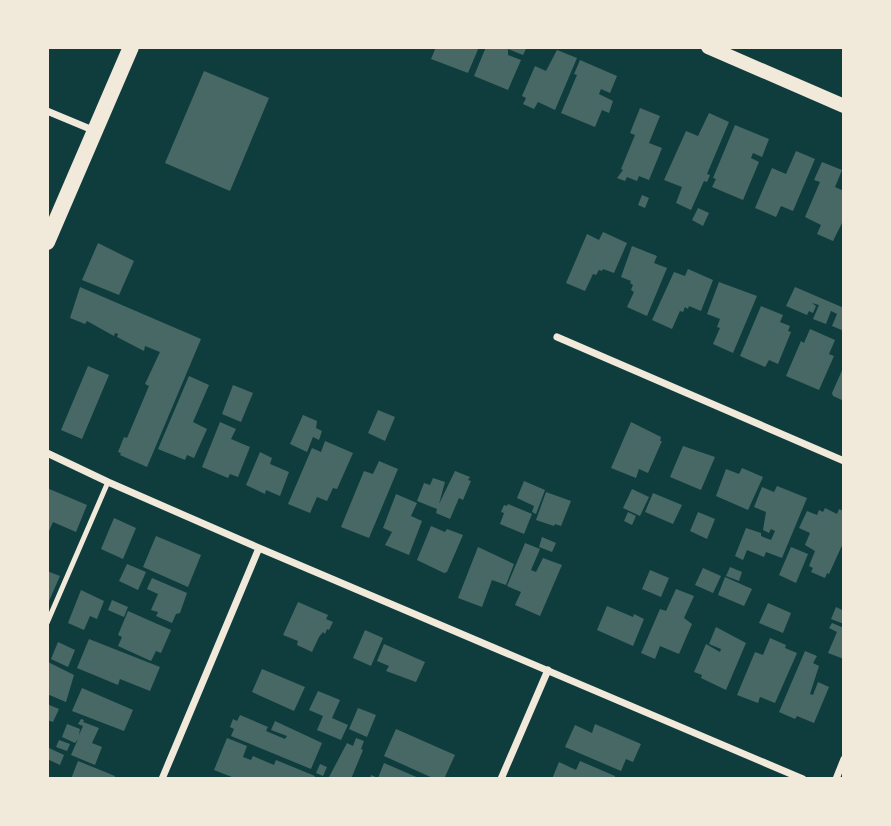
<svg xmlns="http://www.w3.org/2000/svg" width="891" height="826" font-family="Cabin,sans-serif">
<rect width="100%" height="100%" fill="#0f3d3e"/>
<path fill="#486865" d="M436,47h43l-11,26 -37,-14z
M486,47h41l-4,8 -15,-6v6l13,5 -13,30 -34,-14z
M557,50l20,8 -22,52 -17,-8 -4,7 -11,-5 3,-6 -4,-2 13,-30 11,5z
M580,60l37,16 -7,17 -9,-4 -2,5 14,7 -4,12 -7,-3 -7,17 -34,-14 16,-38 -3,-1z
M204,71l65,27 -39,93 -65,-28z
M640,108l20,8 -11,27 13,5 -13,32 -10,-4 -2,5 -10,-4 -2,4 -8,-3 6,-8 -2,-1 14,-34 -5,-2z
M709,113l20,9 -22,52 3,1 -3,7 -3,-1 -13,29 -15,-7 6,-16 -18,-7 22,-49 12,5z
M735,125l34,14 -7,18 -9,-4 -2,5 8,4 -16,38 -31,-13 4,-8 -3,-1z
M796,151l19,8 -22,52 -12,-5 -5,11 -21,-9 17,-40 14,6z
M822,162l20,8 -7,17 9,4v28l-11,22 -16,-7 4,-9 -16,-8 15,-35 -6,-2z
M642,195l7,3 -4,10 -7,-3z
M698,208l11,5 -6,13 -11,-6z
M603,232l24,11 -13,30 -11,-4 -1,2 -3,-1 -3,5 -3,-1 -8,17 -19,-8 21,-49 12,6z
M98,243l36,18 -15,34 -37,-15z
M632,246l25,10 -3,7 13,5 -20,48 -20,-9 7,-15 -3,-2 2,-5 -3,-2 1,-2 -10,-4z
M688,269l25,11 -12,31 -12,-5 -1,3 -3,-2 -2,5 -3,-1 -8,18 -20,-9 22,-48 11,4z
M719,282l38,14 -24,57 -20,-9 7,-16 -3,-1 3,-8 -13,-5z
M80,287l121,52 -54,128 -27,-12 1,-2 -3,-1 6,-15 3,1 22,-52 -4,-2 15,-32 -15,-6 -1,5 -27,-14 1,-3 -3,-1 -1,3 -27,-15 -2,3 -15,-6z
M795,287l49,21v23l-12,-5 5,-12 -6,-3 -5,13 -13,-5 6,-14 -7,-2 4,3 -3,7 -4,-2 -2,4 -21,-9z
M761,306l22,9 -3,7 10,4 -2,5 3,1 -13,32 -9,-4 -4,7 -25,-11z
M810,329l25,11 -6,14 5,2 -15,34 -33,-14 15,-35 3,2z
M88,366l21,9 -27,64 -21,-9z
M844,366v35l-11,-5 -1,-3z
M189,376l20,9 -16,37 14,7 -13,29 -7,-3 -2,5 -27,-11z
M233,385l20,8 -12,29 -19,-8z
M378,410l17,7 -10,24 -17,-8z
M303,415l14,6 -1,7 6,3 -3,9 -6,-3 -6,15 -17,-8z
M220,422l16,7 -5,10 19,8 -12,30 -8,-3 -2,4 -26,-11z
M631,422l30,15 -1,4h2l-14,32 -9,-4 -3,9 -25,-10z
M325,441l28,12 -16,36 -4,-1 -6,13 -10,-4 -7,16 -22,-9 24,-56 9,4z
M683,446l32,11 -14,33 -31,-13z
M260,452l12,6 -2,6 19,8 -9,24 -14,-6 -1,4 -19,-9z
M379,461l19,8 -29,69 -28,-11 23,-56 9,3z
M742,468l21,9 -15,33 -32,-14 10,-27 13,5z
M455,471l15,6 -2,3 3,1 -8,19 -4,-2 -9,21 -14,-6 1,-4 -20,-8 7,-18 6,2 3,-7 12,4 -6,22z
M524,481l21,9 -9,24 -4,-2 2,-6 -17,-8z
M777,486l30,12 -25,60 -16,-6 -2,5 -17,-7 -4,10 -8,-4 11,-28 15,5v3l10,4 4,-9 -4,-2 -2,4 -6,-3 3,-18 -12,-5 8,-20 12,5z
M47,488l40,17 -11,27 -23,-10 -4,9 -2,-1z
M632,489l17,8 -9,19 -17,-8z
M546,492l25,9 -10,25 -6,-2 -1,2 -18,-6z
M653,493l29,12 -9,19 -28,-12z
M396,494l21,9 -6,13 11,5 -13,34 -24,-10 7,-13 -9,-4z
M508,504l24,10 -8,20 -24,-10 4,-11 -3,-1 3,-7 3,1z
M825,508l12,6 2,-5 5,2v30l-15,33 -2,-1 -2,5 -14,-6 2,-4 -4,-2 6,-15 -10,-6 5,-12 -11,-5 8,-17 10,4 2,-5 4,2z
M628,512l8,4 -4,9 -8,-4z
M698,512l17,7 -8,20 -17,-8z
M114,518l22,10 -13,31 -22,-10z
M431,526l14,6 2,-3 16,6 -16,37 -3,1 -27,-13z
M156,536l45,19 -13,32 -45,-20z
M542,537l14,6 -4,9 -13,-5z
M525,543l15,6 -9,21 5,2 7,-14 19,7 -22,51 -25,-11 6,-13 -14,-6z
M478,547l36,17 -8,21 -14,-5 -10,27 -24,-9z
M791,547l17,7 -12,29 -17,-8z
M127,564l19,8 -8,18 -19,-9z
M730,567l12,5 -3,9 -13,-5z
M703,568l18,8 -8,17 -18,-8z
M650,570l19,8 -8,19 -19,-8z
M47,571l13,5 -11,25 -2,-1z
M725,577l27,12 -8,17 -26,-11z
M152,578l35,15 -7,20 -4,1 -4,9 -16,-7 2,-4 -7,-2 7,-16 -11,-5z
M676,589l18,7 -10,22 8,6 -13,30 -19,-8 -5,13 -14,-6 19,-44 6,2z
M81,590l23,11 -7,18 -7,-3 -6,14 -16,-7z
M112,600l16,7 -4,10 -16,-7z
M298,602l30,13 -2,4 7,3 -4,8 -2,-1 -2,5 -2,-2 -4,5 -7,15 -15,-7 1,-4 -15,-6z
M768,603l23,10 -8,20 -24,-10z
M607,606l26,11 1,-3 10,5 -11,27 -36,-16z
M836,607l8,4v13l-13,-5z
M128,611l43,19 -10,23 -5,-2 -5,10 -33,-15 4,-9 -4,-2z
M832,623l12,5v31l-16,-6 9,-21 -8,-4z
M716,627l30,16 -20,47 -25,-12 1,-3 -8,-3 12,-28 14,8 1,-3 -12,-5z
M365,630l18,8 -12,28 -18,-8z
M770,638l16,7 -1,3 12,5 -22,50 -15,-6 -2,6 -21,-8 18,-43 8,3z
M89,639l71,28 -10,24 -30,-12 -2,6 -41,-17z
M58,642l17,8 -7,17 -17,-8z
M384,644l41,18 -9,20 -30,-11 3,-5 -12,-5z
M805,651l12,5 -4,7 6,3 -9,28 3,1 5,-13 11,5 -15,36 -17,-7 -2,3 -16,-7z
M48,662l26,13 -8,27 -19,-8z
M262,669l43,18 -11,24 -42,-19z
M82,688l51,22 -9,21 -52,-20z
M318,691l22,9 -8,18 16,7 -7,15 -24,-10 6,-14 -14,-6z
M47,704l12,5 -6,13 -6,-2z
M358,708l18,7 -9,22 -18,-8z
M240,715l28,12 -2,4 19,8 2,-3 -16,-6 4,-9 47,22 -11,26 -80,-33 3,-7 -4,-2 3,-8 4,2z
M81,719l3,1 -1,2 16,6 -7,15 10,4 -7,18 -24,-10 7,-16 -3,4 -13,-6 5,-13 13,5 -1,6 4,-9 -5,-2z
M595,724l46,20 -8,18 -7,-3 -5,12 -56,-24 10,-22 17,8z
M396,729l59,26 -11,24h-9l-51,-23z
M227,738l20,8 -4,11 8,3 2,-4 21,9 2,-5 39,16 -1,3h-77l-23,-9z
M356,738l8,3 -3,8 2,1 -12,29h-23l19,-36 6,3z
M59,740l11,4 -3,7 -11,-4z
M49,748l15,7 -4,10 -13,-6z
M78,761l37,15 -1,3h-43z
M580,761l35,15 -1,3h-62l7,-17 17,8z
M384,763l37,16h-51l1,-4 7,3z
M320,764l7,3 -4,9 -7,-3z"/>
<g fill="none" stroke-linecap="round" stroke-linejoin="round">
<path stroke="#f1e9da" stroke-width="5" d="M47,623l61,-141"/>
<path stroke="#f1e9da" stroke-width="7" d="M47,111l48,20
M557,337l287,124
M47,453l61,29 151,66 544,231
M162,779l97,-231
M501,779l47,-109
M836,779l8,-20"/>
<path stroke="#f1e9da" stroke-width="14" d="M708,47l136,59"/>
<path stroke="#f1e9da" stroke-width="16" d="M47,242l84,-195"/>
</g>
<rect width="891" height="826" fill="none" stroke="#f1e9da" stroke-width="98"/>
</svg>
